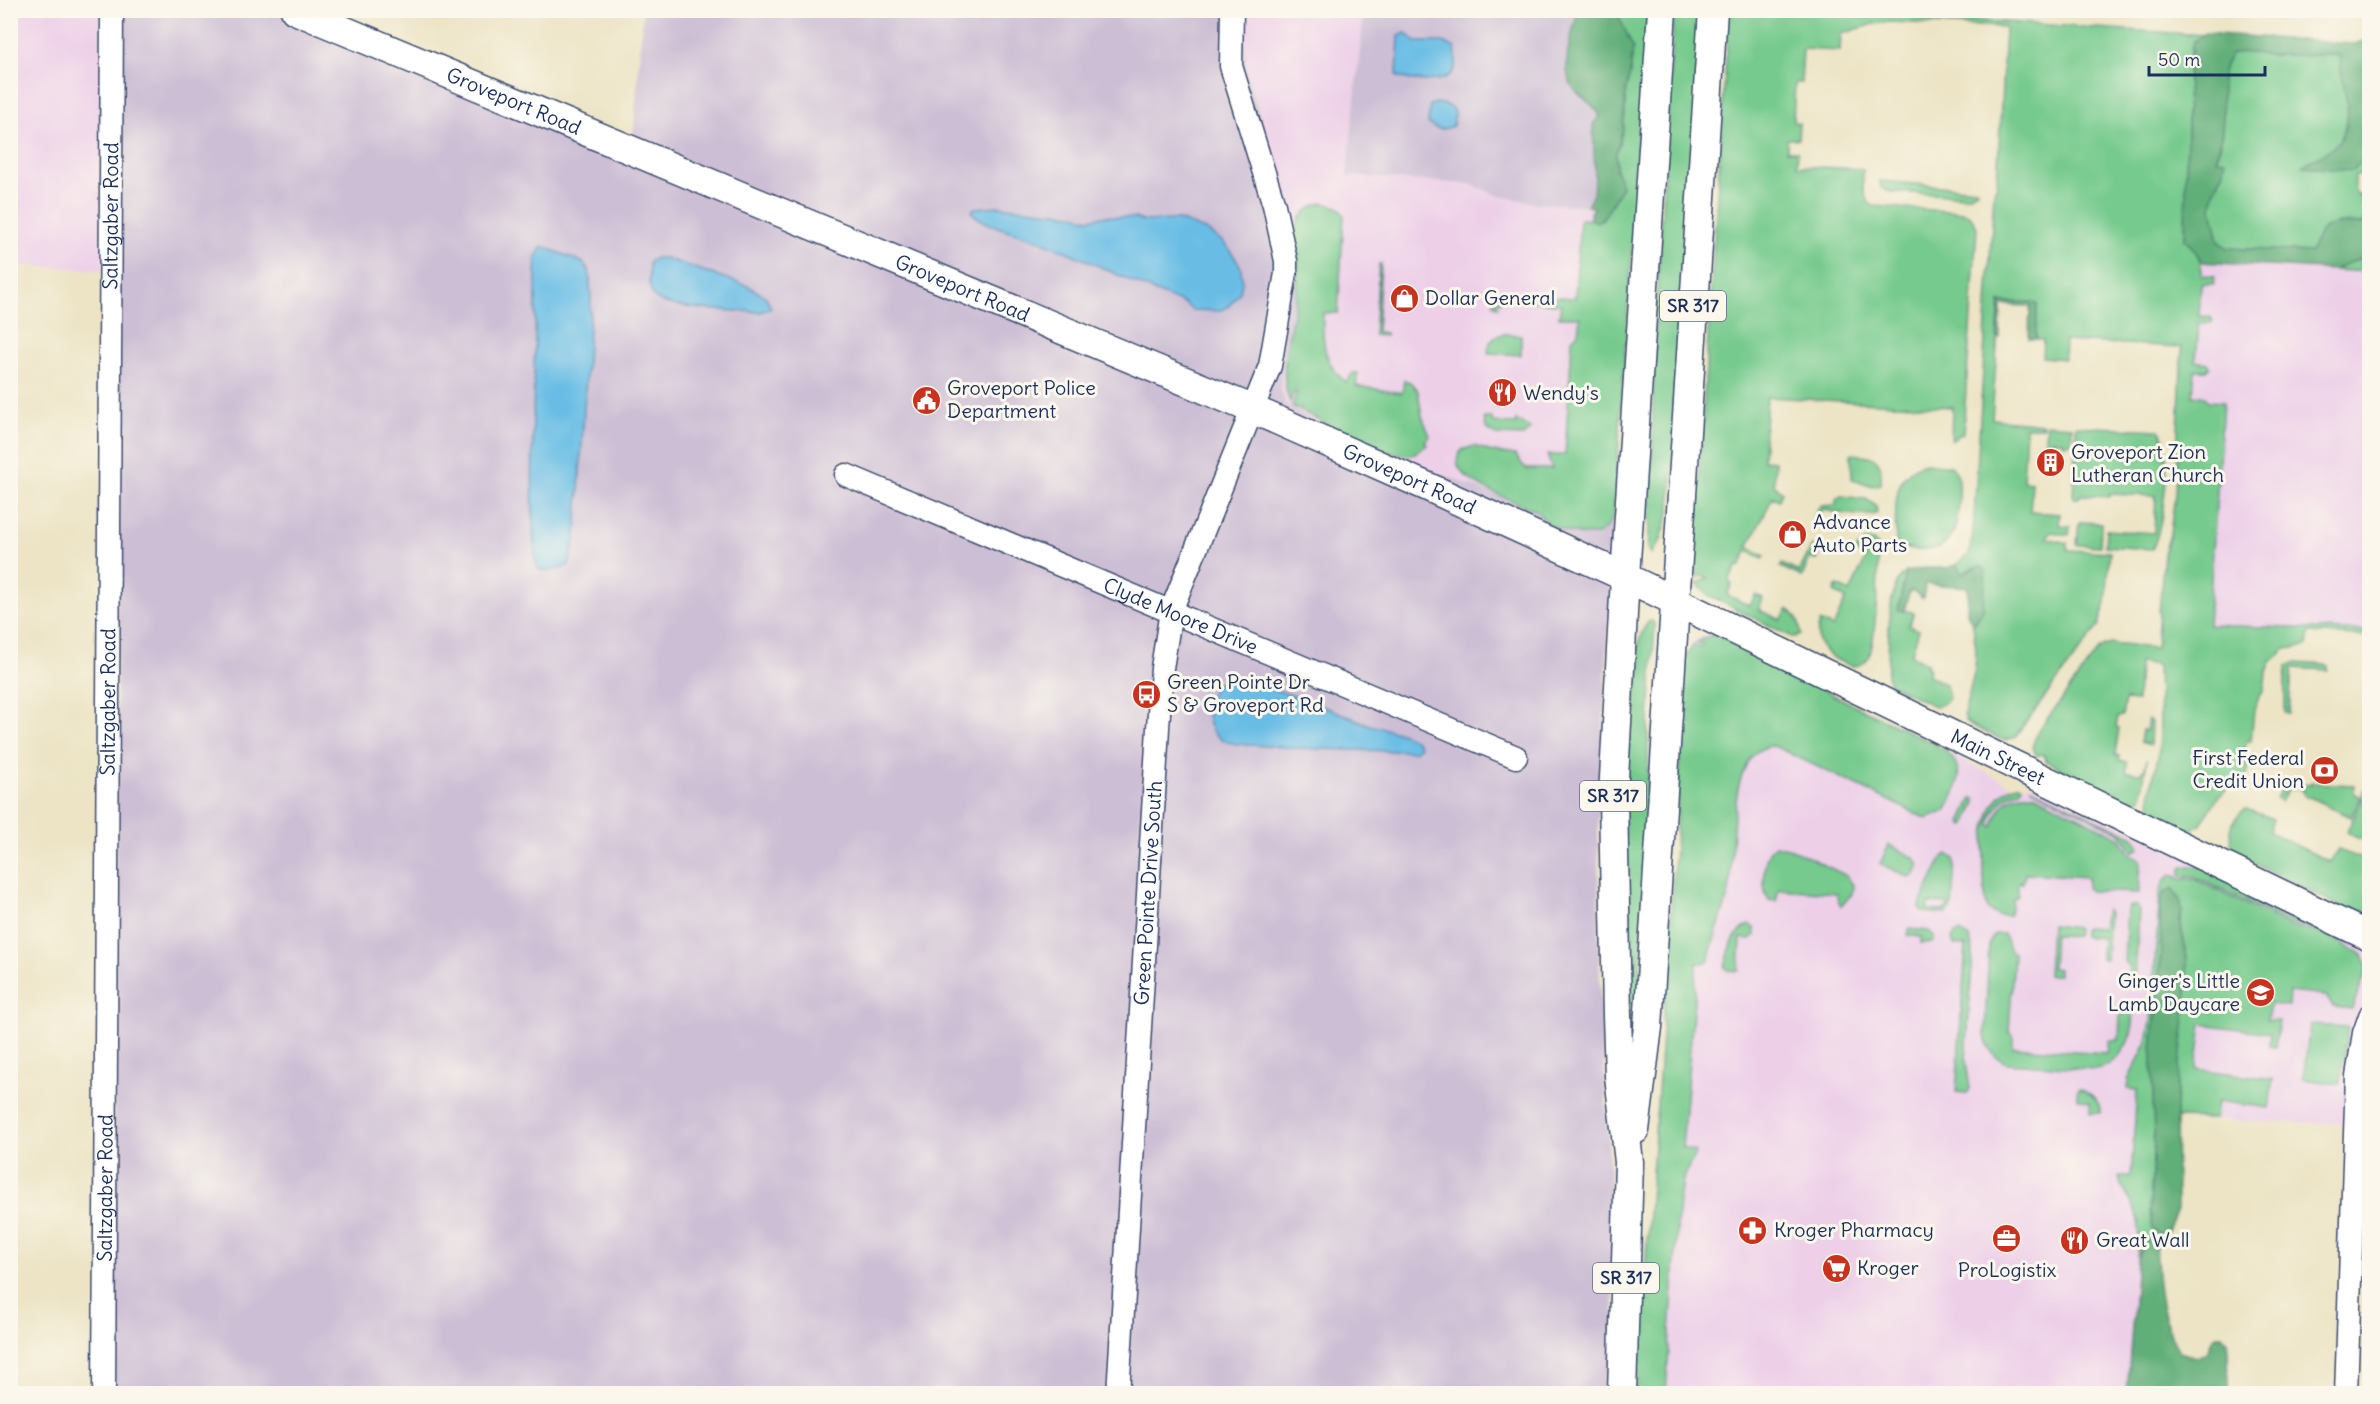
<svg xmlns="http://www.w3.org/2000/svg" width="2380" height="1404" font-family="Delius,sans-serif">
<rect width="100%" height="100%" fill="#fbf7ec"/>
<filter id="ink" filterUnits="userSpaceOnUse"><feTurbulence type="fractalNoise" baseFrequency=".0167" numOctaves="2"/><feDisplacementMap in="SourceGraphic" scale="12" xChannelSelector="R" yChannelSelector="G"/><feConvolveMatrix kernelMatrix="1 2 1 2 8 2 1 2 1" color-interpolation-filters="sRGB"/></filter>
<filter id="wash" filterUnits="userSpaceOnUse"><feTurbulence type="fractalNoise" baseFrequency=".008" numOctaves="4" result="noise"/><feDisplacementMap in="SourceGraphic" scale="24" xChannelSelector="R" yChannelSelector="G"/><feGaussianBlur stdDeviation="1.35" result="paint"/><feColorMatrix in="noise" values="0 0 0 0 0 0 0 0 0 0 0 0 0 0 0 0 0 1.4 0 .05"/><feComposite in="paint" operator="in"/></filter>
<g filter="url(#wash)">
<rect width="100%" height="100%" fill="#ece4c5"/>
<path fill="#edd0e8" d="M10,11h91l2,259 -92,-5z
M1241,11h123l-17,165 123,8 26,11 39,8 99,8 -20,304 -35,20 -69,-35 -106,-40 -90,-38 -28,-18 -5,-16v-16l6,-24 8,-117 -47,-154z
M2202,262l167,10v359l-161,-5 15,-224 -15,-1 -15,-6 2,-25h12l2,-6 -3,-2 -10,-1 3,-39 12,1 -1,-6h-11l2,-33 12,1 -12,-10z
M1713,632l302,155 15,-3 339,153v79l-13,108 -209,-6 -20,275h-491l10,-151 27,-357 13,-227 7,-18z"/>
<path fill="#ccbed4" d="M120,11h177l335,140 11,-140h598l7,66 47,154 3,29 -2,42 -15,70v16l5,16 28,18 90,38 134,51 12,15h58l6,-11 -16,312 1,130 14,286 1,148 22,2h-1523z
M1364,11h214l-6,24 1,53 24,21 3,7 -7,8 2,53 -2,16 -6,13 -52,-3 -39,-8 -26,-11 -123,-8z"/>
<path fill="#76ca8d" stroke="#487c76" stroke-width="1.5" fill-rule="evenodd" d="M1616,11h32l-34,504 -6,11 -11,9c-15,0 -31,-2 -45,-9 -7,-3 -10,-12 -17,-16 -15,-8 -98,-32 -73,-60l12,-4 18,6 23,3 11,14h26l-5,-14h18l7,-116 6,-6 2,-16h-21l2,-13 -19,-1v-7l33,2 5,-79 22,1 20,-34 -6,-17v-17l4,-11 5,-26v-25l5,-17 3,-25z
M1674,11h29l-33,498 -9,31 -10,14 -3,-6 4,-67 2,-139z
M1729,11h108l366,24 -12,12 -3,25 -3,167c12,10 17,21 17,36l13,1 -1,8h-13l-2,32 11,1 3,3 -2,3h-12l-3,38 12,2 2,4 -3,3h-12l-2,25 12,2 3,4 15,1 -15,223 162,6 -1,6 -60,-4 -2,13 -21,3 -15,13 -5,12 -2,17 -5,6 -5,13 -3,31h-5l-1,15h5l-3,19 -29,22 -18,29 -7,3h-11l-30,-15c-6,-22 5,-44 7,-65 3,-27 -1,-57 -1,-84l-19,-2 -2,38 -12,-1 -3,16 -4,1 -2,10 3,1 -4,27 5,1 -1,4 8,2 -1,10 13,1 6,-5 2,-9 -6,39 -8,6 -87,-43 -1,-5 -4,-2 -4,2 -5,-9 6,-16 62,-83 10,-4 46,4 8,-94 6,-20 5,-40 7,-147 -117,-6 -1,18 -22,-2 1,-17 -7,-1 1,-35 -37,-2 -8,117 51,5v3h-17l-3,54 9,1 -2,30 30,2 -1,11 11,1 -1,9 -18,-3 -4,6 21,5v7l42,2 -4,51 -8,24 -84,111 -11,2 -32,-15 -5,-4 -2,-7 11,-44 1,-20 -3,-25 4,-5 -4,-53 -11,7 -5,-9 12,-11 4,-20 21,-342 3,-8 8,-157 -116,-5 -15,2 -33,10 -1,17 -37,-2 -2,34h-6l-2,39 6,1 -1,16h-11v12h11l-1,15 66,3c0,14 -2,29 10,37l89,6c9,2 12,8 15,16l-14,205 -12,7 1,-33 -185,-10 -4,63 12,1 -1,24 8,7 -3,8 -6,-3 -25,50 17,9 -2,3 -16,-8 -7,15h-3l-8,15 3,3 -5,11 23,11 5,-11 8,3 -4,12 22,10 6,-11c10,5 13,15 14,26l-7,3 -86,-43 -11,-11 11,-6 -5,-2 -8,3 -1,-28z
M2245,52c32,4 64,0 96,4 2,29 19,70 -10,93 -8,6 -19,9 -27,17l48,5 17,-18v20l-8,-1v2l-6,1v19l4,1c4,10 13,18 3,29 -35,-3 -33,-1 -51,28l-84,-4 -8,-7 -7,-32 2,-17 10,-21 1,-10 -9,-1c2,-6 5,-12 5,-19 4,-27 -8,-65 11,-88z
M1880,181l97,8v2l-9,5 -77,-4 -10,-4z
M1323,203l15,4 6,8 -6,98h-15c-1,28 0,51 23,69l7,-9h5l-2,13 46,7 2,-13 6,2 8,9 4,25 8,20 -5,5 2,4c-5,3 -10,8 -16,10 -21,5 -97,-38 -119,-49l5,-13 -3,-1 -4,10c-15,-37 5,-77 7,-115 0,-9 2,-19 1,-28 0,-9 -4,-19 -3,-28 2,-13 15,-26 28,-28z
M2364,256h5v16l-34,-2c9,-8 20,-6 29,-14z
M1379,264h2l-4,68 9,1v3l-12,-1z
M1539,296v6l-37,-2 -5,3 1,4 -5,-3 2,-5 3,-2 32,2z
M1503,334l18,1v20l-33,-2c1,-10 3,-17 15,-19z
M1484,418h8v5l24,1v-4l14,8v2l-7,6 -27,-1 -10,-7z
M2046,424l26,2 -1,17 -8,1v-3l-18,-1z
M2076,426l83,4c15,15 4,102 -7,119l-47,-3 1,-16 48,3 2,-37 -47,-2v3l-29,-2 -1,3h-6z
M1851,454c25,2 32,3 30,30l-8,2 -21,-7z
M1926,463l25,3c11,10 8,22 8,35 -1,28 -8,52 -42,49 -9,0 -16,-2 -21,-8 0,-30 -7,-70 30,-79z
M1841,496l25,3 10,7 1,7c-8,5 -44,0 -54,-4l-5,10 -4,-2 6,-11 16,-1v-6z
M2079,522l22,1 -1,23 -23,-1z
M1866,541h7l5,5c1,19 -2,95 -9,110 -3,7 -8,9 -15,10 -21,-5 -44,-20 -34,-44l13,5 13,-28 -12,-7 3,-6 13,6 16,-34 -12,-7z
M1812,546l9,4 -4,10 -7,-2 -8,19 -21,-10 1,-3 17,8z
M1906,572l-7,38 15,2 -5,14 10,4 -8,25 17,9 -2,3 4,2 -2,6 18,10 3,13 -8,7 -7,1 -43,-21 -4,-9c4,-27 -4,-87 19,-104z
M1652,621l3,4 -7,108v87l-11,211 -8,25 -5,-240 10,-157 8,-27 6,-10z
M1713,634l71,28 49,33 106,51c28,19 22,39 7,65l-19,8 -153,-73c-50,0 -39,113 -45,146 -6,24 -16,46 -21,70l-11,1 -15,185 14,4 -12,24 -5,22 -13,195h-30l36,-494 14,-241 8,-14 7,3 1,-3 -5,-2z
M2294,663l34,2v5l-36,-2 -3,46 -4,-1v-36l2,-11z
M2148,719l3,3 -1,23 -10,-3 2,-12 4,1z
M2281,781l13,3v6l-5,-2 -9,14 -4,-3 5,-10z
M2311,783l43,2v8l7,4 -10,20 -48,-23 1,-3 -4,-1v-6l11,1z
M2020,784l3,2 -2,4c-17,4 -28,19 -32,35l4,1c6,-21 19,-37 43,-31l83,42 12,18 10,5 -2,33 -49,-2 -3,-3v-11l-62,-4 -2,11 -3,-3 -2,3v12l-5,3 -4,17h-11l-10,-6c-4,-9 -3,-22 -4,-32 -1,-32 -3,-84 36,-94z
M2031,788l103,49 6,11 -7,4 -12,-19z
M2364,789v17l5,1v32l-12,-1 -10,-6 16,-35z
M1972,798l4,1v3l-10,23 -3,1 -2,-4z
M2246,809l27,10 -4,13 61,30 8,-12 17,6 14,2v54l-6,-3 -3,7 -123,-61c-12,-14 -7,-37 9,-46z
M1775,845l17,4 55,27 6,9 -1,9 -11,12 -3,-3 -1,-10 -58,-4 -3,12 -7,-1c-9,-12 -6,-46 6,-55z
M1889,845l26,13 4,8 -5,9 -5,2 -29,-13z
M1947,854l8,5 -3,49 -6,6 -24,-2 -2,-3 1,-7 22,-45zM1928,903l19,1 1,3 -4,4 -14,-1 -3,-3z
M2188,866h10l151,73 -2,4 -21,-11 -36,-9 -96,-47h-13v-8z
M2171,874l9,5h15l95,47 35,8 38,21 5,12 -16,42 -19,-2 -7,-11 -37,-4 -1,14 -18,-2 -3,16 12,1 -4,26 -6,-1 1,-13 -68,-9 -6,45 77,10 -4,29 -52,-7 -2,18 -39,-1c0,-51 9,-102 11,-153 1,-19 -9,-36 -5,-55l-21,40 -6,70 -3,30 2,90 -4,70 2,19 7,5 -16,9 -6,17 2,-39 -9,-21 -9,-14 -2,-10h12l6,-86 -10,-1 1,-9 19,-38 4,-21 9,-129 4,-10z
M2130,906h7l2,5 -4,69 -5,3 -2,-17 -4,-5 3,-51z
M2106,910l3,3 -3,47 -5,-1 1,-21 -19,-2v-7l2,-2 18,1z
M1750,925l4,3 1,7 -4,4 -10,-1 -2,33 -12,-1 -2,-3c4,-14 8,-38 25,-42z
M2051,925l26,3 -1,8 -22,-1 -2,33 6,1v6h-10z
M1909,929l20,2 5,5v6l-13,1v-6l-13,-2z
M1960,932l9,6 4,11 -7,112 4,28 -3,4 -11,-1 10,-146 -12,-1 -2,-6 3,-5z
M1995,934h9l6,17 4,2 -5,79 4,3v12l94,6 2,-12 10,-1 1,-24 11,-11c9,23 -9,60 -35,64l-89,-6c-13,-5 -20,-15 -22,-28l4,-92z
M2310,1025l38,2 -8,57 -37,-5z
M2079,1088c11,4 22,13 21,25h-10v-11l-12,-3 -1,-7z"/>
<path fill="#60ae78" stroke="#3e6e6b" stroke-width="1.5" d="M1616,10l17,38 -3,25 -4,17 -3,39 -7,23v17l6,17 -16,28 -9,8 -7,-3v-6l4,-6 -7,-1 6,-13 2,-16 -2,-53 7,-8c-6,-13 -18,-17 -26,-27 -16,-21 -1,-56 4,-78z
M2205,33l149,11 15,-5v114l-17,18 -49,-5c8,-7 19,-11 28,-17 32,-24 8,-63 9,-93 -23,-3 -47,0 -70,-1 -14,-1 -25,-4 -38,-2 -15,18 -9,42 -9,64 -1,15 -2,28 -7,42l9,1 -1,11 -10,21 -2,17 7,32 8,7 84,4c10,-31 22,-29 51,-28 10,-11 1,-19 -3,-29h10v61h-5c-9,8 -20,6 -29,14l-133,-8c-5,-8 -9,-16 -17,-22l3,-168 5,-30z
M2000,302h33l4,2 -1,35h-7l1,-33 -29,-1 -1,33 -3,-1z
M1957,565l5,8 18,-7 6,4 -3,41 -10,14 -6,-12 1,-26 -43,-3 -1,13 -2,1 -10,-8 -4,6 -4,15 -6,-1 8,-38 17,-4h24z
M2172,888l8,11 2,11 -2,10 7,39 -1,50 -10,89 1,111 -10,24 -8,1 -7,-5 -2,-19 4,-70 -2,-90 7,-63 2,-37 -1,-41 3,-15z
M2151,1238l5,5c2,39 4,75 23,109l17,5 11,-4 6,-15 9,-3 6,7 1,51h-102l10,-133 6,-17z"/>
<path fill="#69bde5" stroke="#4276a2" stroke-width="1.5" d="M1406,33l10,9h27l12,6c1,6 2,14 0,20 -5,17 -46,14 -58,8l2,-40z
M1435,103c17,1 22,6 18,23 -10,4 -17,5 -25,-3l2,-18z
M998,206l74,8 17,5 18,-3 28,2 8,3 36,-1 28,11 16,11 14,18 4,8 1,14 -2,10 -11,14 -10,5 -27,-1 -8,-7c-54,-19 -103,-49 -158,-67 -14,-5 -46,-12 -54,-24l2,-4z
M542,246l40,16 7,8 2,28 -15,239 -7,28c-10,6 -19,6 -30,5 -14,-16 -1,-271 -3,-313z
M656,258h9l83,28 18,11 5,11 -10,4c-19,-1 -95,-2 -106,-14 -8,-9 -6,-25 -6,-36z
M1230,680c49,7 95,27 140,45 16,5 41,7 50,21l-6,5h-11c-45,-1 -89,-1 -134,-5 -12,-1 -28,0 -41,-4 -26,-9 -25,-38 -12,-58z"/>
</g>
<g filter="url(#ink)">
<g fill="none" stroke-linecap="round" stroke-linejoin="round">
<defs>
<g id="minor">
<path id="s1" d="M846,475l670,282"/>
<path id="s2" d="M104,1394l8,-1384"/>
<path id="s3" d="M1118,1394l40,-666 4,-60 9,-57 99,-245 16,-93v-12l-12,-56 -43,-139 1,-56"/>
<path d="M2346,1394l11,-318 7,-43 6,-17"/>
</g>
<g id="major">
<path id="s4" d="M295,10l957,399 174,77 199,91 745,360"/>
<path d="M1635,1130l13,-103 65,-1017"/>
<path d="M1622,1394l7,-232 -10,-86 -2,-60 -4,-220 12,-219 37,-567"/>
</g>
</defs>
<use href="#minor" stroke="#3a4a6d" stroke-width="25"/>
<use href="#major" stroke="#3a4a6d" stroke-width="31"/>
<use href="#minor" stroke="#fff" stroke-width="22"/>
<use href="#major" stroke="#fff" stroke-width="28"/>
</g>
</g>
<defs>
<symbol id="shop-disc" viewBox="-11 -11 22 22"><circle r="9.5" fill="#c8321e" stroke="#fbf7ec"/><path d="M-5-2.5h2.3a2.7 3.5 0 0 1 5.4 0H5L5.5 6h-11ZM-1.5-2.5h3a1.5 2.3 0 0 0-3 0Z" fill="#fff"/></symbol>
<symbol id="restaurant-disc" viewBox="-11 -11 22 22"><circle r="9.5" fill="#c8321e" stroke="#fbf7ec"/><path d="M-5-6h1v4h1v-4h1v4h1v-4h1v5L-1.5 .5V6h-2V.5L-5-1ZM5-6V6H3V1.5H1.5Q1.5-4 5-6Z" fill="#fff"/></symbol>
<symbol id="civic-disc" viewBox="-11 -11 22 22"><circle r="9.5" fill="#c8321e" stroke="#fbf7ec"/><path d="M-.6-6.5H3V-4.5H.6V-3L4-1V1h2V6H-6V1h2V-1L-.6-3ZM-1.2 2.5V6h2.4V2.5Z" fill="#fff"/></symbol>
<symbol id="building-disc" viewBox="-11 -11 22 22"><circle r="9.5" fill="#c8321e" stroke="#fbf7ec"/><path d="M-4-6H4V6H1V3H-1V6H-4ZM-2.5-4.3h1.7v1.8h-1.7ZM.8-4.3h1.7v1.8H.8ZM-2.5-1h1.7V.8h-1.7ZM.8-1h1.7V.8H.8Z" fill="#fff"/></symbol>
<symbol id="bus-disc" viewBox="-11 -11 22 22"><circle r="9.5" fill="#c8321e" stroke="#fbf7ec"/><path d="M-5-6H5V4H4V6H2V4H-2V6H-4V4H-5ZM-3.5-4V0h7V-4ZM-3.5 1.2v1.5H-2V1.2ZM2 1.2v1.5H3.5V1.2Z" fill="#fff"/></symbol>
<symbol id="bank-disc" viewBox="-11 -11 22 22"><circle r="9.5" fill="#c8321e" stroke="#fbf7ec"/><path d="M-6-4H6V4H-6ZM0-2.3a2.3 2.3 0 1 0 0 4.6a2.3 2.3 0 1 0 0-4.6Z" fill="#fff"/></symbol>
<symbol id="school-disc" viewBox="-11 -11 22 22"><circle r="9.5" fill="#c8321e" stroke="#fbf7ec"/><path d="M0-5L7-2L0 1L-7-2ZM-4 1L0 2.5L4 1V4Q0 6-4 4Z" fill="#fff"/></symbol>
<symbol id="pharmacy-disc" viewBox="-11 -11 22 22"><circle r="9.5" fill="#c8321e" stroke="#fbf7ec"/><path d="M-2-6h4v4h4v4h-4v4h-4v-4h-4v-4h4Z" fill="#fff"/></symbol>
<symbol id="office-disc" viewBox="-11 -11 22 22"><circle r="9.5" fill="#c8321e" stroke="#fbf7ec"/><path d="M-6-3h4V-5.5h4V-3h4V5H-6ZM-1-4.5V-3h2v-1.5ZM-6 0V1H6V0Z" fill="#fff"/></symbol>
<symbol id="supermarket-disc" viewBox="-11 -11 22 22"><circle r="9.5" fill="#c8321e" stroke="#fbf7ec"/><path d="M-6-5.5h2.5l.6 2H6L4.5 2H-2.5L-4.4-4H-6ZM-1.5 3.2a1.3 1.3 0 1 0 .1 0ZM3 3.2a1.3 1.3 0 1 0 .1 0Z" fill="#fff"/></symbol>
</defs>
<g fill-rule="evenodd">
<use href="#shop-disc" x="1388" y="282" width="33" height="33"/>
<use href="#restaurant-disc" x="1486" y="376" width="33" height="33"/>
<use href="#civic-disc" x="910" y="384" width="33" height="33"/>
<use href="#building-disc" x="2034" y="446" width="33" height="33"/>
<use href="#shop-disc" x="1776" y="518" width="33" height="33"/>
<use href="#bus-disc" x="1130" y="678" width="33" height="33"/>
<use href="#bank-disc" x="2308" y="754" width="33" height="33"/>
<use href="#school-disc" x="2244" y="976" width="33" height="33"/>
<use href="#pharmacy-disc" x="1736" y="1214" width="33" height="33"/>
<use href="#office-disc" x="1990" y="1222" width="33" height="33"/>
<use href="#restaurant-disc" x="2058" y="1224" width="33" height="33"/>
<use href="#supermarket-disc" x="1820" y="1252" width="33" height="33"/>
</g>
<g text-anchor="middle" stroke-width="6" stroke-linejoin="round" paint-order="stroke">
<g fill="#fbf7ec" stroke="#5e6b89" stroke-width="1.5">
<rect x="1660" y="291" width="66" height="30" rx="4.5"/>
<rect x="1580" y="781" width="66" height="30" rx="4.5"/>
<rect x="1593" y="1263" width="66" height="30" rx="4.5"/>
</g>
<g font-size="18" font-weight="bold" fill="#1b2f5e">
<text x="1693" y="312">SR 317</text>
<text x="1613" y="802">SR 317</text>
<text x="1626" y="1284">SR 317</text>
</g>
<g font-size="20" fill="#1b2f5e" stroke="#fbf7ec">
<text dy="7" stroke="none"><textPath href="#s4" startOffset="237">Groveport Road</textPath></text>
<text dy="7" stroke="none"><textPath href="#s2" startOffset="1178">Saltzgaber Road</textPath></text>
<text dy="7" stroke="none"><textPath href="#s4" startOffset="723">Groveport Road</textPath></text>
<text dy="7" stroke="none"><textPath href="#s4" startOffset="1209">Groveport Road</textPath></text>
<text dy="7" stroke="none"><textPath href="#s1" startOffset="363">Clyde Moore Drive</textPath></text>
<text dy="7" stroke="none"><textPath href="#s2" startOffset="692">Saltzgaber Road</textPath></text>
<text dy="7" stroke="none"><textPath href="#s4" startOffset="1860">Main Street</textPath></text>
<text dy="7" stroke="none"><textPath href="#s3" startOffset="502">Green Pointe Drive South</textPath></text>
<text dy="7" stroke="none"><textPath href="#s2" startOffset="206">Saltzgaber Road</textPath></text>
</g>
<g font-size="20" fill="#1b2f5e" stroke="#fbf7ec" text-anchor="start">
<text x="1425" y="305">Dollar General</text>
<text x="947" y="395">Groveport Police<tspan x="947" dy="23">Department</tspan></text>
<text x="1523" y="400">Wendy's</text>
<text x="2071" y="459">Groveport Zion<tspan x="2071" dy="23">Lutheran Church</tspan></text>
<text x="1813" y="529">Advance<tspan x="1813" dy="23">Auto Parts</tspan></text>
<text x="1167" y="689">Green Pointe Dr<tspan x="1167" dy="23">S &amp; Groveport Rd</tspan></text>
<text x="2304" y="765" text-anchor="end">First Federal<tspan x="2304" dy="23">Credit Union</tspan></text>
<text x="2240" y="988" text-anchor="end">Ginger's Little<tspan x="2240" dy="23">Lamb Daycare</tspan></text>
<text x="1774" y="1237">Kroger Pharmacy</text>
<text x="2096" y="1247">Great Wall</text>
<text x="1857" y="1275">Kroger</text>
<text x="2007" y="1277" text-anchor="middle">ProLogistix</text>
</g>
</g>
<rect width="2380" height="1404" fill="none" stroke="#fbf7ec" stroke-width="36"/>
<path d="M2149 66v9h116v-9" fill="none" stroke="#1b2f5e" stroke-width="3"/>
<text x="2158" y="66" font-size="18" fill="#1b2f5e" stroke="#fbf7ec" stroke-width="4.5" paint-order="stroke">50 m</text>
</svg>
